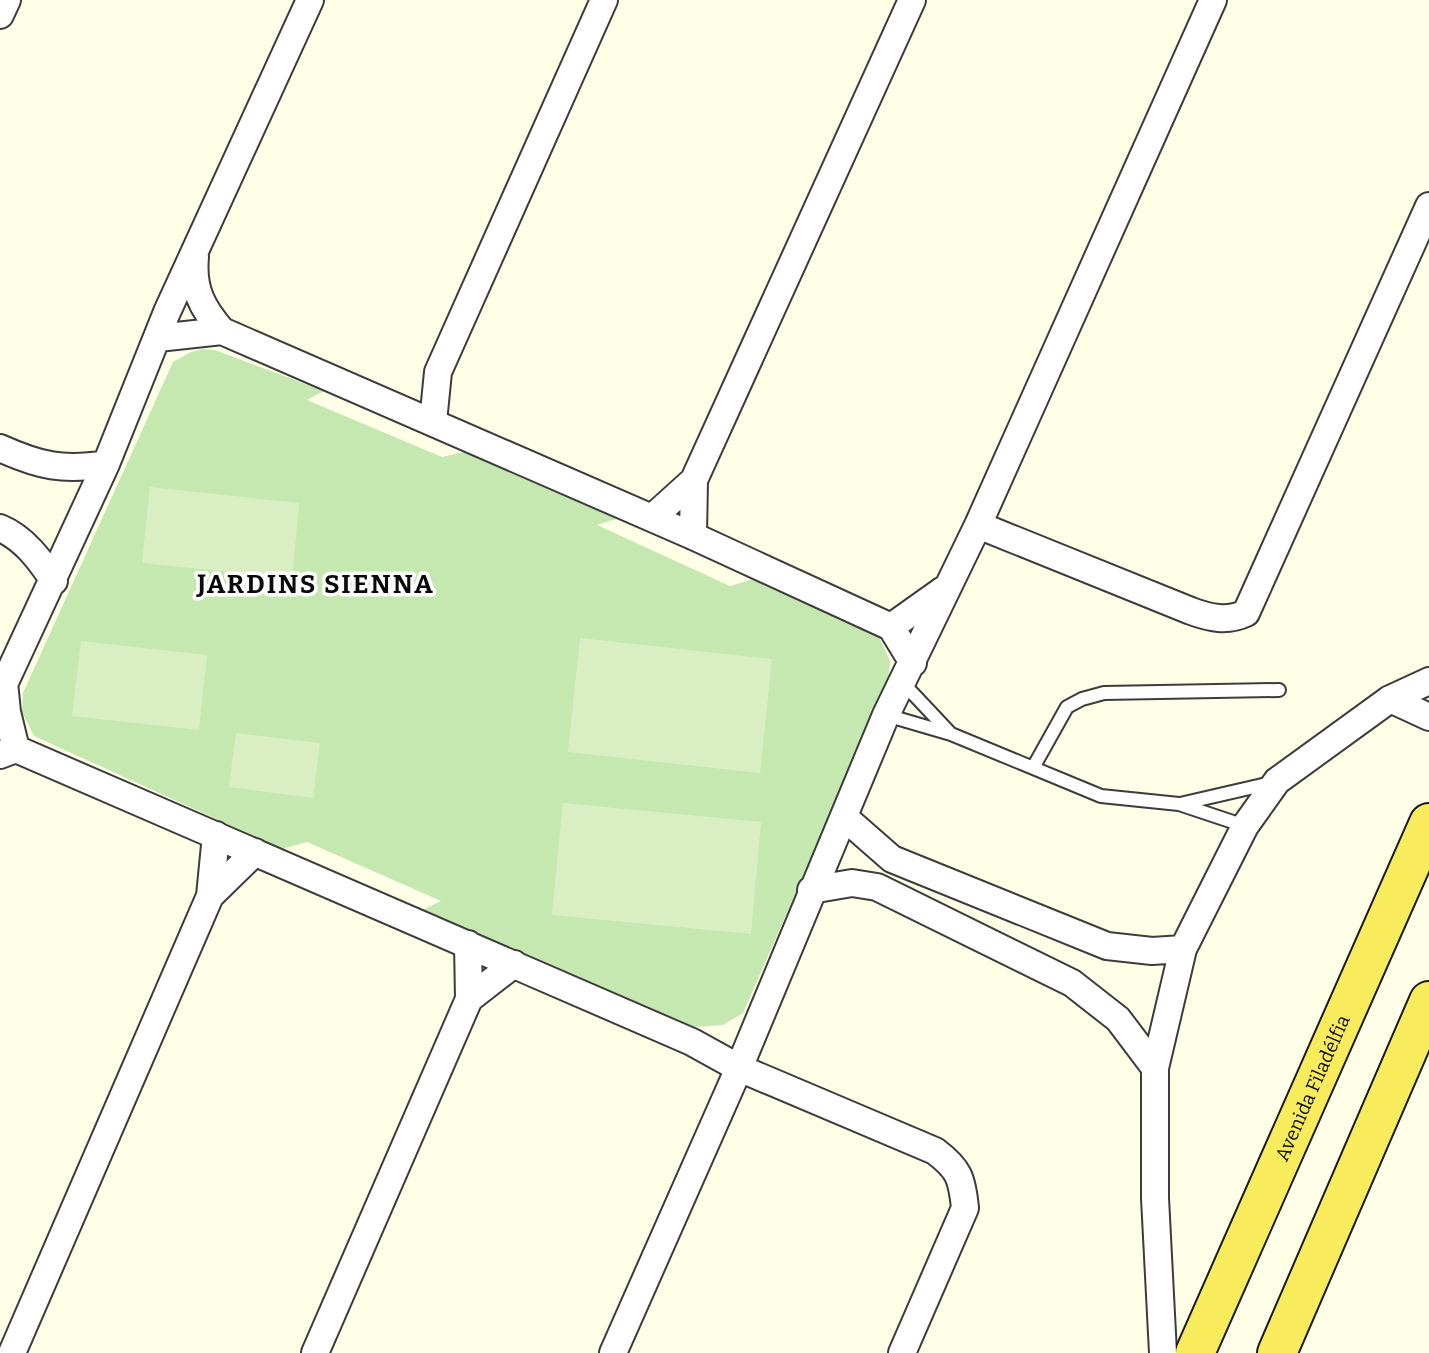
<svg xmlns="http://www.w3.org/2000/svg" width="1429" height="1353" font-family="Bitter,serif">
<rect width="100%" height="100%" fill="#fffee6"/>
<path fill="#c5e8b1" d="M203,349l12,1 109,41 -17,9 135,57 26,-6 151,67 -22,7 133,61 27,-8 122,59 11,24 -2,21 -145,331 -20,12 -28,2 -277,-115 23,-11 -134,-59 -25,7 -248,-113 -12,-24 1,-19 150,-331 18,-10z"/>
<path fill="#d9efc3" d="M150,487l149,16 -7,75 -150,-15z
M580,638l192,21 -12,114 -192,-21z
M81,641l126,14 -8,75 -127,-14z
M236,733l84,10 -7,55 -84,-11z
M563,803l198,19 -10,112 -199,-19z"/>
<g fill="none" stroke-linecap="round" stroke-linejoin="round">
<defs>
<path id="lane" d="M903,683l48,51
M886,715l65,19 150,62 78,8 66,22
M1034,766l33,-59 15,-8 22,-6 175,-3
M1180,804l91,-21"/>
<path id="street" d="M0,15l7,-15
M195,257c-3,32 7,51 27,74
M158,338l64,-7 471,205 198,91 22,36
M433,422l5,-50 166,-372
M0,448c40,18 63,23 106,16
M652,518l42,-38
M978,525l213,86c19,7 36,11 55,2l183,-407
M0,528c24,10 40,32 54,53
M693,536l1,-56 218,-480
M891,627l52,-37
M4,682l3,30 9,37
M0,693l106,-229 61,-152 143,-312
M1390,699l39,18
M0,755l16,-6 676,293 47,26 196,83c24,18 27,27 30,57l-63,145
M844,817l48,42 215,87 45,5 31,-2
M811,890l41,-7 25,4 195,96 46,36 37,49
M210,896l45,-44
M469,999l45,-35
M12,1353l198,-457 6,-61
M315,1353l154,-354 -1,-55
M613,1353l126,-285 147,-353 92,-190 235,-525
M1163,1353l-8,-155v-130l28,-119 62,-123 32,-45 113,-82 39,-18"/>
<g id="primary">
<path id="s1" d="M1195,1353l234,-530"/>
<path d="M1277,1353l152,-352"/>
</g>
</defs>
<use href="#lane" stroke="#3c3c3c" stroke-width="16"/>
<use href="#street" stroke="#3c3c3c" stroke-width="30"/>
<use href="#primary" stroke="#1a1a1a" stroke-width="42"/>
<use href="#lane" stroke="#fff" stroke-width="12"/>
<use href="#street" stroke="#fff" stroke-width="26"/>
<use href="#primary" stroke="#f9ec5c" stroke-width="38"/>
</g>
<g text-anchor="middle" stroke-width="7" stroke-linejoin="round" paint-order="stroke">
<g font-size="19" fill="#090909" stroke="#fff">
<text dy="7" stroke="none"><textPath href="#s1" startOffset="290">Avenida Filadélfia</textPath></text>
</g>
<g font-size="26" font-weight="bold" letter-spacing="2" fill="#090909" stroke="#fff">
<text x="316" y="593">JARDINS SIENNA</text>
</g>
</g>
</svg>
